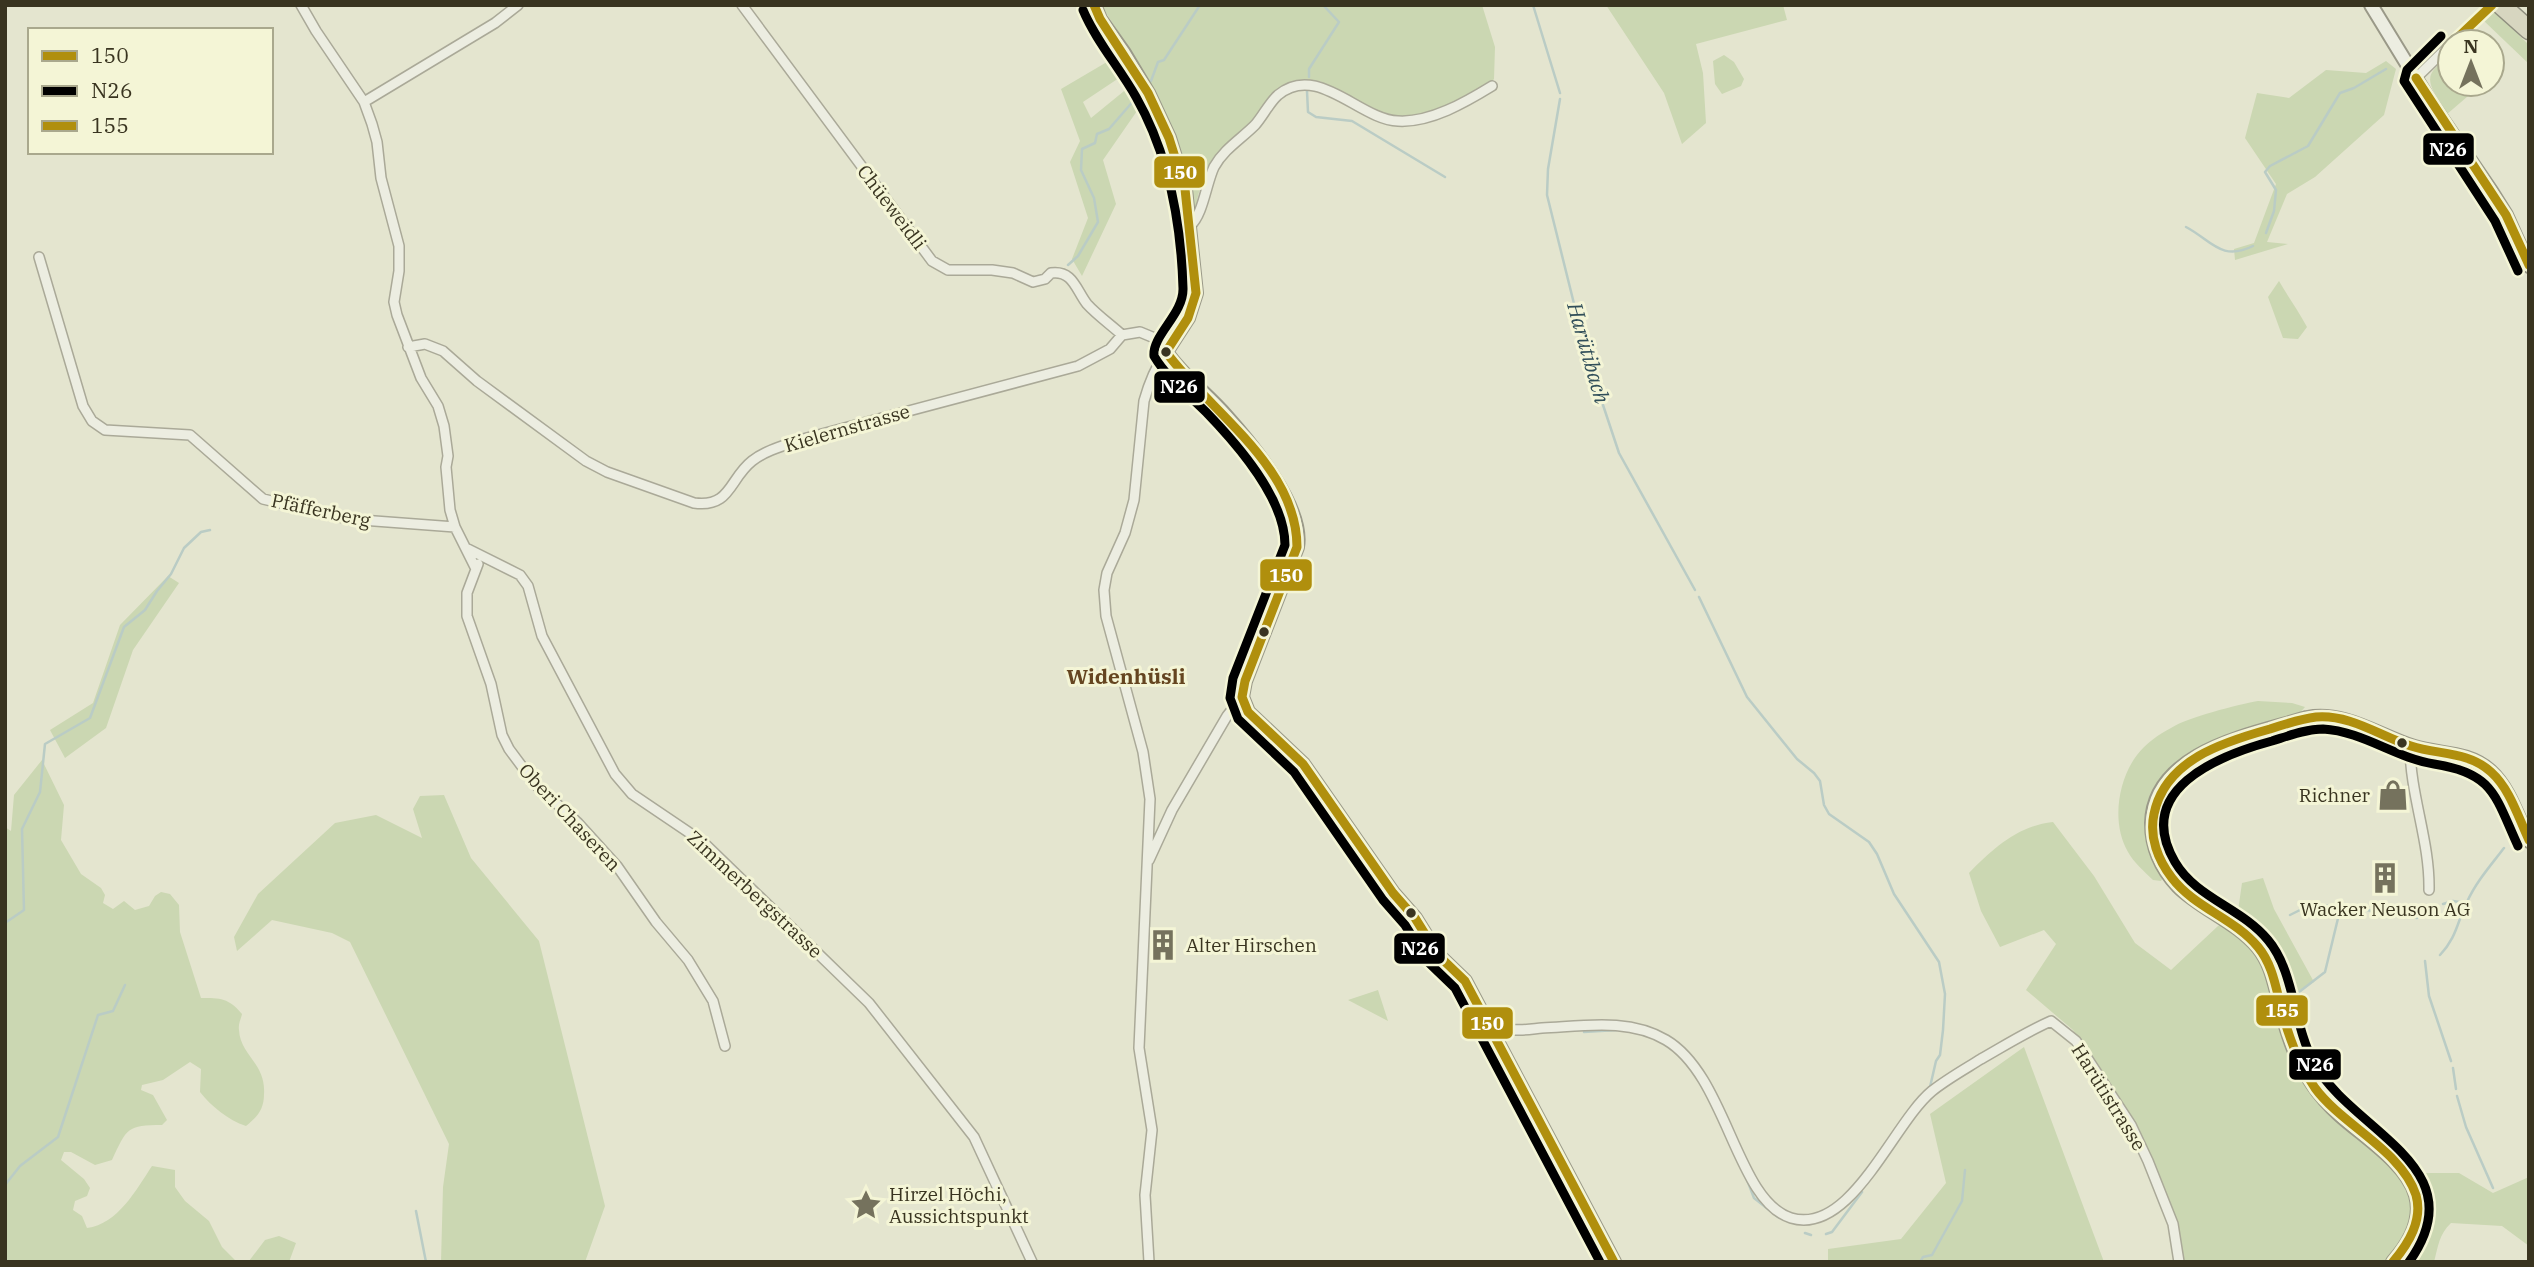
<svg xmlns="http://www.w3.org/2000/svg" width="2534" height="1267" font-family="'IBM Plex Serif',serif">
<rect width="100%" height="100%" fill="#e4e5cf"/>
<path fill="#cbd7b2" d="M1101,5h381l13,42 -1,32 -6,7 -30,16 -52,17 -24,-4 -62,-34h-17l-24,8 -13,12 -7,14 -42,41 -18,36 -5,20c-12,-81 -49,-139 -93,-207z
M1606,5h177l4,15 -91,24 7,29 3,50 -24,21 -18,-51z
M2494,11l35,34v19l-45,-43z
M2450,54v30h32l-36,31 -13,-19 2,-2c-12,-21 0,-25 15,-40z
M1724,55l10,7 10,17 -3,7 -19,8 -7,-10 -2,-23z
M1112,59l10,17 -39,26 8,16 38,-31 17,11 -43,62 13,44 -34,72 -10,-17 16,-41 -18,-56 10,-21 -19,-52z
M2386,61l10,8 -12,46 -69,62 -28,17 -20,48 21,2 -53,16 -1,-11 20,-6 22,-59 -31,-46 12,-45 32,5 37,-28 40,3z
M2279,281c9,16 19,29 28,46l-9,12 -15,-1 -15,-41z
M168,576l11,7 -46,67 -27,78 -41,30 -15,-28 43,-27 27,-78z
M2258,701l34,2 13,4 -8,9 -95,32 -51,55 13,73 -3,5 -8,-1c-9,-9 -19,-17 -25,-28 -17,-29 -10,-72 9,-97 8,-11 22,-21 34,-27 17,-11 66,-23 87,-27z
M42,760l22,45 -3,35 20,34 20,14 4,7 -2,8 10,6 11,-8 11,9 14,-4 6,-10 6,-4 9,2 9,11 1,27 21,66c19,0 28,0 41,16 -1,5 -4,10 -3,16 1,25 27,33 25,64 0,16 -7,23 -18,32 -18,-6 -35,-20 -46,-34l1,-23 -11,-7 -27,18 -21,5 -1,5 12,5 14,25 -5,5c-35,0 -35,3 -50,35l-17,5 -24,-13h-7l-3,8 23,19 6,9 -3,8 -12,5 -2,9 9,6 5,12c31,-4 49,-38 65,-62l23,4v17l10,14 24,20 13,26 14,14h13l16,-21 14,-4 17,7 -7,19h-284v-435l6,4 3,-36z
M444,795l27,63 68,83 66,265 -20,56h-144l2,-75 6,-43 -99,-202 -18,-9 -60,-13 -35,31 -3,-14 24,-43 77,-71 41,-8 46,23 -9,-29 7,-13z
M2053,822l41,54 41,67 36,27 47,-44 20,-15 4,-28 21,-5 11,31 40,73 -39,22 30,74 114,95h40l34,20 36,-16v69l-27,-20 -51,-3c-12,11 -13,24 -17,39h-251l-7,-39 -43,-101 -60,-92 -47,-40 30,-46 -12,-14 -44,17 -19,-36 -12,-38c24,-24 48,-47 84,-51z
M1378,990l10,31 -40,-21z
M2024,1047l80,215h-276v-13l73,-10 45,-56 -16,-69z"/>
<g fill="none" stroke-linecap="round" stroke-linejoin="round">
<path stroke="#baccc5" stroke-width="2.5" d="M1533,5l27,88
M1309,77v-8l30,-47 -16,-17
M1151,81l7,-19 6,-2 36,-55
M1307,91l1,21 8,5 36,4 93,56
M1560,99l-12,70 -1,26 41,165 31,93 76,137
M2186,227c25,13 35,35 67,19
M2266,233l8,-22 2,-21 -11,-18 5,-6 38,-20 32,-53 14,-5 32,-19
M1068,265l10,-9 20,-34 -4,-24 -13,-28 1,-21 13,-6 2,-9 12,-5 33,-38
M1699,597l48,100 50,62 17,14 6,8 4,24 5,9 40,28 8,12 17,40 45,68 6,32 -2,36 -3,25 -4,6 -6,26
M2443,904l10,-3 13,2
M2290,915l20,-10 31,1 76,12
M5,923l19,-13 -2,-81 18,-37 5,-48 45,-26 34,-91 21,-17 12,-19 14,-17 13,-26 17,-16 9,-2
M2440,955c17,-18 17,-33 27,-53 9,-20 24,-37 37,-54
M2425,961l4,35 22,65
M2290,999l35,-27 16,-66
M1584,1032l33,-2
M2453,1068l3,21
M2457,1096l9,31 27,61
M1746,1177l8,21 24,19
M5,1185l15,-19 38,-29 40,-122 15,-4 12,-26
M416,1211l10,51
M1805,1233l6,2
M1826,1234l6,-2 30,-40
M1920,1262l3,-5 9,-2 30,-54 3,-31"/>
<defs>
<path id="street" d="M301,5l15,26 48,71 8,22 5,18 4,36 18,68v25l-5,31 3,13 24,63 17,28 6,20 4,30 -2,11 4,43 5,17 20,40
M742,5l190,256 16,9h44l21,3 20,9 12,-3 6,-6c22,-3 25,17 36,31 10,11 24,21 35,31
M2453,42l39,-37
M2416,78l34,-33
M364,102l131,-79 23,-18
M1190,226c13,-11 16,-42 24,-59 10,-18 27,-28 41,-42 8,-9 14,-22 23,-30 39,-33 82,25 120,26 32,2 68,-19 94,-35
M39,257l44,149 9,15 13,9 85,5 73,64 85,20 107,8
M408,347l17,-3 18,7 34,30 109,80 21,11 87,31c37,5 35,-24 58,-42 14,-11 34,-16 51,-22l275,-73 32,-17 12,-14 18,-3 29,12
M468,549l52,26 8,11 14,50 73,138 17,20 71,48 166,161 105,134 58,125
M478,564l-11,29v23l24,68 11,51 7,14 26,35 43,39 39,43 39,56 32,38 25,41 12,45
M2410,746c0,49 20,95 19,144
M1149,860l23,-50 55,-94 15,-19
M1486,1019c6,3 13,7 19,9 11,4 26,1 37,0 42,-2 87,-10 124,12 61,36 70,161 125,178 60,18 102,-95 141,-127 15,-12 33,-22 49,-32 23,-13 45,-27 70,-38l25,20 55,84 17,36 25,63 6,38
M1149,1262l-4,-67 7,-65 -13,-82 11,-249 -7,-47 -37,-136 -2,-26 3,-17 18,-40 9,-33 10,-99c5,-18 11,-33 22,-49"/>
<path id="secondary" d="M1094,5l6,14 24,34 24,40 21,45 16,51 11,104 -8,25 -22,34c16,24 41,42 60,64 26,29 78,92 71,131l-52,134 -3,16 6,15 55,52 90,129 22,25 23,37 27,26 149,281
M2371,5l58,95 62,91 15,24 23,51
M2393,1262c16,-18 30,-42 23,-67 -9,-32 -53,-59 -76,-80 -10,-9 -20,-20 -28,-32 -17,-24 -26,-54 -33,-83 -5,-20 -8,-37 -21,-53 -22,-26 -57,-38 -80,-61 -16,-17 -26,-39 -26,-63 2,-72 100,-88 155,-105 38,-7 72,18 107,29 26,8 54,4 76,24 19,17 28,47 39,70"/>
<path id="highway" d="M2501,5l28,25"/>
</defs>
<use href="#street" stroke="#aaa998" stroke-width="12"/>
<use href="#secondary" stroke="#9a9988" stroke-width="16"/>
<use href="#highway" stroke="#8f8f7f" stroke-width="21"/>
<use href="#street" stroke="#ecede1" stroke-width="9"/>
<use href="#secondary" stroke="#ecede1" stroke-width="12"/>
<use href="#highway" stroke="#d7d6c0" stroke-width="18"/>
<defs>
<path id="bus-1" d="M1094,5l6,14 48,74 21,45 16,51 11,104 -8,25 -22,34
M1166,352c43,59 131,114 131,195l-52,134 -3,16 6,15 55,52 90,129 22,25 23,37 27,26 149,281"/>
<path id="bus-2" d="M1083,10c13,31 36,57 53,87 33,58 45,125 47,191 1,26 -31,47 -29,68 13,22 34,38 52,56 31,32 79,86 79,133l-52,133 -3,20 8,21 56,53 89,128 22,25 23,37 27,26 145,274
M2441,36l-34,34 -3,11 91,140 23,50
M2409,1262c69,-96 -57,-130 -95,-199 -21,-38 -19,-91 -46,-123 -26,-32 -72,-42 -93,-78 -42,-72 42,-106 97,-121 16,-5 34,-12 51,-12 39,2 73,29 111,35 60,9 61,32 84,82"/>
<path id="bus-3" d="M2453,42l39,-37
M2416,78l90,137 23,50
M2393,1262c16,-19 30,-42 23,-67 -14,-44 -74,-70 -101,-107 -16,-23 -26,-50 -33,-77 -6,-22 -9,-46 -24,-64 -24,-29 -63,-39 -86,-69 -14,-18 -23,-41 -18,-64 11,-54 69,-72 116,-85 15,-5 30,-10 46,-12 34,-3 64,19 95,29 27,9 57,5 80,26 19,17 27,45 38,68"/>
</defs>
<use href="#bus-1" stroke="#f4f5d6" stroke-width="14"/>
<use href="#bus-2" stroke="#f4f5d6" stroke-width="14"/>
<use href="#bus-3" stroke="#f4f5d6" stroke-width="14"/>
<use href="#bus-1" stroke="#b08f0d" stroke-width="9"/>
<use href="#bus-2" stroke="#000" stroke-width="9"/>
<use href="#bus-3" stroke="#b08f0d" stroke-width="9"/>
</g>
<defs>
<symbol id="shop-bare" viewBox="-9 -9 18 18"><path d="M-5-2.5h2.3a2.7 3.5 0 0 1 5.4 0H5L5.5 6h-11ZM-1.5-2.5h3a1.5 2.3 0 0 0-3 0Z" fill="#75725d" stroke="#f4f5d6" stroke-width="2.5" paint-order="stroke"/></symbol>
<symbol id="building-bare" viewBox="-9 -9 18 18"><path d="M-4-6H4V6H1V3H-1V6H-4ZM-2.5-4.3h1.7v1.8h-1.7ZM.8-4.3h1.7v1.8H.8ZM-2.5-1h1.7V.8h-1.7ZM.8-1h1.7V.8H.8Z" fill="#75725d" stroke="#f4f5d6" stroke-width="2.5" paint-order="stroke"/></symbol>
<symbol id="sight-bare" viewBox="-9 -9 18 18"><path d="M0-6L1.8-2.2L6-1.7L2.9 1.2L3.7 5.4L0 3.3L-3.7 5.4L-2.9 1.2L-6-1.7L-1.8-2.2Z" fill="#75725d" stroke="#f4f5d6" stroke-width="2.5" paint-order="stroke"/></symbol>
</defs>
<g fill-rule="evenodd">
<use href="#shop-bare" x="2371" y="773" width="44" height="44"/>
<use href="#building-bare" x="2363" y="856" width="44" height="44"/>
<use href="#building-bare" x="1141" y="923" width="44" height="44"/>
<use href="#sight-bare" x="844" y="1183" width="44" height="44"/>
</g>
<g fill="#393420" stroke="#f4f5d6" stroke-width="2.5">
<circle cx="1166" cy="352" r="6"/>
<circle cx="1264" cy="632" r="6"/>
<circle cx="2402" cy="743" r="6"/>
<circle cx="1411" cy="913" r="6"/>
</g>
<g text-anchor="middle" stroke-width="6" stroke-linejoin="round" paint-order="stroke">
<g font-size="19" fill="#393420" stroke="#f4f5d6">
<text transform="translate(892 207) rotate(53)" y="7">Chüeweidli</text>
<text transform="translate(847 428) rotate(-16)" y="7">Kielernstrasse</text>
<text transform="translate(321 510) rotate(12)" y="7">Pfäfferberg</text>
<text transform="translate(570 817) rotate(47)" y="7">Oberi Chaseren</text>
<text transform="translate(755 894) rotate(43)" y="7">Zimmerbergstrasse</text>
<text transform="translate(2109 1097) rotate(58)" y="7">Harütistrasse</text>
</g>
<g font-size="19" fill="#393420" stroke="#f4f5d6" text-anchor="start">
<text x="2370" y="802" text-anchor="end">Richner</text>
<text x="2385" y="916" text-anchor="middle">Wacker Neuson AG</text>
<text x="1186" y="952">Alter Hirschen</text>
<text x="889" y="1201">Hirzel Höchi,<tspan x="889" dy="22">Aussichtspunkt</tspan></text>
</g>
<g font-size="21" font-style="italic" fill="#304e59" stroke="#f4f5d6">
<text transform="translate(1588 353) rotate(74)" y="7">Harütibach</text>
</g>
<g font-size="21" font-weight="bold" fill="#654520" stroke="#f4f5d6">
<text x="1126" y="684">Widenhüsli</text>
</g>
</g>
<g stroke="#f4f5d6" stroke-width="2.5">
<rect x="2422" y="132" width="53" height="34" rx="7" fill="#000"/>
<rect x="1153" y="155" width="53" height="34" rx="7" fill="#b08f0d"/>
<rect x="1153" y="370" width="53" height="34" rx="7" fill="#000"/>
<rect x="1259" y="558" width="54" height="34" rx="7" fill="#b08f0d"/>
<rect x="1393" y="932" width="53" height="33" rx="7" fill="#000"/>
<rect x="2255" y="994" width="54" height="33" rx="7" fill="#b08f0d"/>
<rect x="1461" y="1006" width="53" height="34" rx="7" fill="#b08f0d"/>
<rect x="2288" y="1048" width="54" height="33" rx="7" fill="#000"/>
</g>
<g font-size="19" text-anchor="middle" font-weight="bold" fill="#fff">
<text x="2448" y="156">N26</text>
<text x="1180" y="179">150</text>
<text x="1179" y="393">N26</text>
<text x="1286" y="582">150</text>
<text x="1420" y="955">N26</text>
<text x="2282" y="1017">155</text>
<text x="1487" y="1030">150</text>
<text x="2315" y="1071">N26</text>
</g>
<rect width="2534" height="1267" fill="none" stroke="#393420" stroke-width="14"/>
<rect x="28" y="28" width="245" height="126" fill="#f4f5d6" stroke="#a9a88d" stroke-width="2"/>
<rect x="42" y="51" width="35" height="10" fill="#b08f0d" stroke="#a9a88d" stroke-width="2"/>
<text x="91" y="63" font-size="21" fill="#393420">150</text>
<rect x="42" y="86" width="35" height="10" fill="#000000" stroke="#a9a88d" stroke-width="2"/>
<text x="91" y="98" font-size="21" fill="#393420">N26</text>
<rect x="42" y="121" width="35" height="10" fill="#b08f0d" stroke="#a9a88d" stroke-width="2"/>
<text x="91" y="133" font-size="21" fill="#393420">155</text>
<g transform="translate(2471 63)"><circle r="33" fill="#f4f5d6" stroke="#a9a88d" stroke-width="2"/>
<path d="M0-5L12 26L0 18L-12 26Z" fill="#75725d"/>
<text y="-10" font-size="19" font-weight="bold" text-anchor="middle" fill="#393420">N</text>
</g>
</svg>
